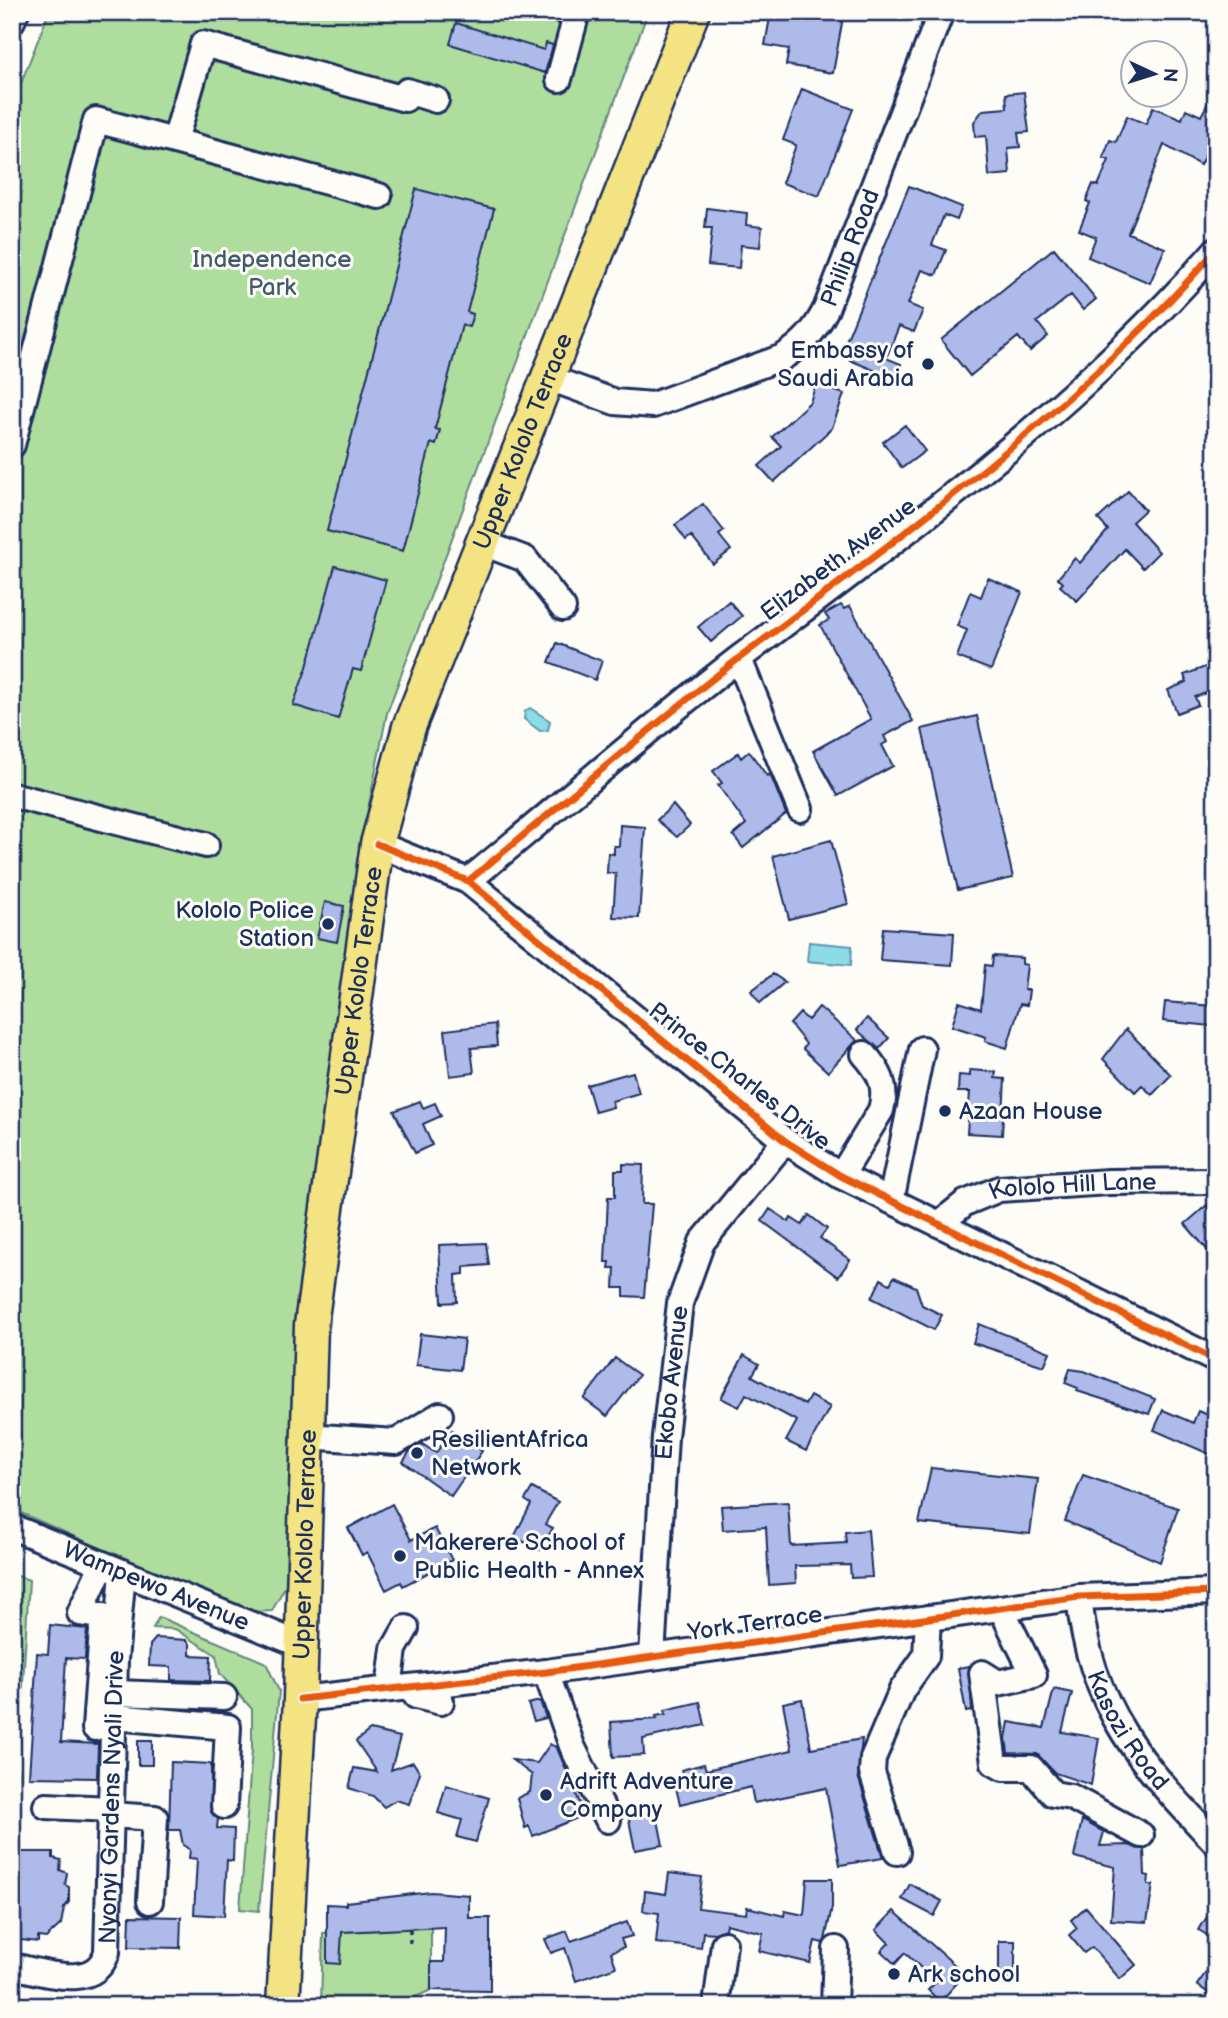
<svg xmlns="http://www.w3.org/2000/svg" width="1228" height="2018" font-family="'Balsamiq Sans',sans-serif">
<rect width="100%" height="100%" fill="#fdfcf7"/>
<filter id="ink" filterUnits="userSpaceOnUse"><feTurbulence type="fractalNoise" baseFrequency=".0143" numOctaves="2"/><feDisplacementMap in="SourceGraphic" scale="14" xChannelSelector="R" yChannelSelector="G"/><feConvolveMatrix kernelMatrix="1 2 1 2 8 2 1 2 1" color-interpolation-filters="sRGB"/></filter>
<g filter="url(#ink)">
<path fill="#afdd9d" stroke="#65867e" stroke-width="2" d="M49,12h599l-261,701 -30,152 -26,213 -42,501 -17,32 -26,1 -234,-103v-1403z
M12,1574l17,6 -10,173 -7,-22v-101l4,-3 -4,-12z
M159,1617l107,46 13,28 -20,220 -19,-2 12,-160v-40l-32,-35 -4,-19 -41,-26 -22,-1z
M19,1770l-4,70 -3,1v-69z
M431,1927v63l-26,12v4h-84l2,-73z"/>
<path fill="#8cdce6" stroke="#5f97b0" stroke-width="2" d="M530,708l20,13 -2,9 -8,1 -16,-12 1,-8z
M809,942l43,4 -1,19 -44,-4z"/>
<path fill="#aebaea" stroke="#1b2f5e" stroke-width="2" d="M771,12h73l-11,61 -47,-8 3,-16 -24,-4z
M456,23l88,27 2,-7 7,2 -8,28 -95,-29z
M1216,88v56l-4,-3 -12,24 -36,-20 -36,88 37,15 -15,35 -62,-26 8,-20 -17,-7 11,-27 -4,-2 7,-17 5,2 11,-26 -6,-2 7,-18 6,2 11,-26 19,8 7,-17 29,12 4,-10 15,7z
M802,89l51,20 -34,87 -37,-13 14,-38 -13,-5z
M1024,92l5,40 -11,1 2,14 -12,1 2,26 -21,2 -3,-40 -11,1 -1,-15 9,-12 24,-2 -1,-14z
M909,186l53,21 -5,13 -13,-5 -12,30 14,5 -10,25 -14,-5 -14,34 15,6 -9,22 -15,-6 -13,32 15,6 -6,15 -55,-23z
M416,189l78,20 -27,103 6,2 -4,13 -7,-2 -27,104 5,1 -4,15 -5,-2 -28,108 -76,-20z
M707,208l40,5 -1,12 16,2 -2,20 -19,-2 -2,23 -31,-3 4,-37h-7z
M1054,248l42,51 -13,11 -12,-15 -34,27 11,14 -18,15 -12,-14 -48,39 -29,-36z
M816,384l28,10 -12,34 -58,54 -15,-16 22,-20 -9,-9 38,-35z
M905,425l20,26 -23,17 -19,-26z
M1128,491l17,19 -13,12 27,30 -16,16 -18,-19 -48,52 -17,-15 3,-3 -5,-5 17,-20 5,5 28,-33 -10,-11z
M703,504l21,27 -5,4 12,15 -18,14 -22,-28 -5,4 -11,-15z
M335,566l51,14 -25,91 -8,-2 -15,50 -45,-14 14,-38z
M988,578l34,14 -31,78 -34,-13 10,-27 -10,-4 13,-34 11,5z
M729,601l13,15 -31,26 -13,-15z
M841,605l3,4 6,-3 63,115 -29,15 3,6 -5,3 11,21 -55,30 -25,-45 58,-32 -51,-94 9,-5 -4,-6z
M557,643l45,18 -7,19 -46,-18z
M1216,663v26l-21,8 3,8 -21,8 -9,-23 19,-8 -3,-7z
M977,716l36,162 -55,12 -36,-161z
M749,751l18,25 3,-2 16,40 -43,34 -10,-13 13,-11 -28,-39 4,-2 -9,-12 25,-18 3,5z
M673,805l17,20 -13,12 -20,-17z
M620,825l25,2 -6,91 -26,-1 3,-44h-9l1,-20 6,1v-8h5z
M831,840l17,64 -59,15 -16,-63z
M325,902l19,4 -7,36 -20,-4z
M883,928l71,5 -2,32 -72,-5z
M993,956l29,2v6l5,1 -3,25h5l-2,15 -7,-1 -13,44 -22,-7 1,-4 -34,-11 7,-24 22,7 4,-44 7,1z
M773,974l12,8 -25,21 -9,-12z
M1165,1002l48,4 -2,20 -48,-5z
M819,1007l38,33 -29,32 -25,-23 3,-5 -16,-20 10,-11 8,7z
M867,1018l22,20 -10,11 -22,-19z
M495,1024l2,22 -26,2 3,25 -24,3 -5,-46z
M1126,1029l45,46 -19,20 -10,-10 -7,7 -32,-33z
M970,1070l26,2 -1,6 10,1 -3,56 -35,-2 3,-41h-12l1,-17 11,1z
M633,1072l6,21 -27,8 1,6 -18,5 -8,-27z
M420,1101l3,7 12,-5 6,13 -18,8 9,21 -17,8 -21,-42z
M623,1164l20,1 -1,39h10l-8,93 -20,-1v-8h-10l1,-20h-6l1,-6h-5l3,-65h7v-27h8z
M1207,1205l9,10v45l-31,-36z
M770,1209l19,13 2,-4 11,7 7,-10 18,14 -7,9 30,22 -12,17 -76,-56z
M486,1243l3,22 -25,2v7l-8,1 1,27 -15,1 -3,-58z
M894,1277l22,10 6,18 20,10 -8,15 -62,-32 9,-19 9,5z
M979,1324l71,28 -6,14 -71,-23z
M420,1334l44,5 -4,31 -44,-5z
M744,1355l15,9 -7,12 53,29 5,-9 20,11 -24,44 -20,-10 11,-20 -51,-27 -7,13 -18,-9z
M615,1358l24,17 -32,41 -23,-17z
M1070,1369l14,2 71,28 -6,15 -72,-23 1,-3 -13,-5z
M1163,1410l30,13 5,-12 18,7v39l-62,-27z
M452,1430l30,21 -31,45 -48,-34 7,-11 12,-7 14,9z
M931,1468l107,11 -8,55 -111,-11z
M1083,1475l95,33 -18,54 -95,-41z
M532,1488l26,14 -13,22 8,4 -13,22 -26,-13 17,-33 -6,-4z
M788,1502l3,44 55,-3 -1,-11 23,-2 4,47 -21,1 -1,-13 -55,1 1,17 -27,2 -3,-58 -43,3 -2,-24z
M392,1504l19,36 24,-12 17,32 -49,26 -2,-4 -15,8 -19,-38 -5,3 -14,-27z
M50,1625l37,4 -2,30 -19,-1 -5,84 37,2 -1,34 -68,-1 8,-124 11,1z
M156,1638l31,2 3,4v11l21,1 -1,25 -39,-1v-13l-22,-1 1,-21z
M969,1666l3,45 -6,1 -8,-44z
M1054,1689l18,4 -10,39 37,6 -8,47 -36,-12 -18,-19 -29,-1 -2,-15 3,-16 35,6z
M802,1699l9,49 51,-9 -4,37 25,82 -43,7 -14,-77 -72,15 -3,-16 -71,17 -5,-20 9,-2 -3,-12 23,-6 2,6 86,-20 -9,-47z
M540,1701l6,17 -12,3 -6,-17z
M700,1702l5,23 -62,14 1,16 -31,2 -2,-35 46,-3 -1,-3 10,-2 -1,-4z
M370,1730l30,7 -9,33 22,-8 7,11 -11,31 -13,-4 -12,7 -11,-11 -24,-8 5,-20 23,4 -21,-31z
M138,1741h14v24h-14z
M550,1744l7,4 28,67 -52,21 -4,-10 -4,2 -8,-30 13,-6 2,-17 -20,-15 25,3z
M171,1762l40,2v48l7,7 -1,9 17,1 -1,32 -6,-1 -3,56 -30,-2 3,-55 -8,-1 1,-8 -7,-5 -3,-15h-11z
M446,1785l43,13 -13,44 -19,-5 5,-17 -24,-7z
M656,1810l7,35 -28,5 -7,-35z
M1082,1820l22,12 -4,14 28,-1 16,4 1,26 4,1 -1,9h5l-6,37 -36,-2 4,-53 -41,-10z
M20,1852h33v6l8,2 -1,10 7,3 -2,12 4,2v15l-5,6 -3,16 -15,14 -8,-1v5l-26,-3 4,-27h3z
M669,1873l33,4 -4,31 48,6 1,-7 37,9 1,-5 19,4 3,-36h25v28l-7,33 -2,3 -8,-2 -5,22 -51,-12 4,-18 -37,-9 -1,5 -10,4 -12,-1 -2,16 -45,-5 3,-30 -16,-2 2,-20 21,3z
M910,1884l32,17 -8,15 -32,-17z
M431,1892l38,3v23h21v73l-59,-1v-28h13l1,-35 -103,5 -2,32 -13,-1v-59l19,1v-3z
M1216,1902v39l-17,-11z
M1086,1907l50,58 -16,14 -28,-32 -8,6 -15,-18 8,-7 -6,-8z
M894,1911l71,63 -25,28 -12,-12 8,-8 -31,-29 -10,11 -14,-13 8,-8 -13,-13z
M130,1916l51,1 -1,31 -51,-1z
M627,1922l5,14 -11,3 3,8 -13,5 5,15 -40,14 -11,-33 -14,5 -6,-14 22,-8 4,10z
M999,1941h16v37h-16z
M1207,1971l9,6v21l-19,-13z"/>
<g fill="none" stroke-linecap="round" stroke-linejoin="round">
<defs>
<g id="minor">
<path d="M12,21l4,-9"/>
<path d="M559,79l17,-63 -10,-4"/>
<path d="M407,91l29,9"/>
<path d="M175,141l28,-97 202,55"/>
<path id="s1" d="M549,378l66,24 38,3 130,-48c20,-13 32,-26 43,-48l115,-297"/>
<path d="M12,445l84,-325 283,76"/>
<path d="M483,543l42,16 38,49"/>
<path d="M739,659l61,150"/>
<path d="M12,795l194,50"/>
<path d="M377,844l91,37 317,260 56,35 375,184"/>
<path d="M468,881c91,-74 180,-153 274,-225 167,-126 336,-248 474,-406"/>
<path d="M841,1176l40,-66c7,-25 -2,-39 -17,-56"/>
<path d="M891,1201l31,-152"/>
<path id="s2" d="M939,1224l26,-21 34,-14 110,-7 107,-1"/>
<path d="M306,1436l90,6 44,-27"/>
<path id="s3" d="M12,1527l289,118"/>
<path id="s4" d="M1079,1597c11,112 63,168 137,246"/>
<path d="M1001,1608l33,67 -36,8 -16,-10 12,90 9,5h28l22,26 18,3 70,38"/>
<path id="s5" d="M652,1657l13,-220 15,-134 22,-61 83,-101"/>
<path d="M546,1672l26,74 36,74"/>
<path d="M412,1687l4,9 25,6"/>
<path d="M389,1689l5,-40 12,-21"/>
<path d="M115,1693l109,4"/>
<path d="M300,1699l246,-27 533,-75 137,-5"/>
<path d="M114,1717l114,10 -4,79"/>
<path d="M95,1728l8,-112 -23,-3 22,-48"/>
<path d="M46,1806l65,3"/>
<path d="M111,1815l44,3 -5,83"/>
<path d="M897,1852l-25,-80 1,-14 29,-68 24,-34 2,-38"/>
<path id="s6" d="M12,1966c31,6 83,26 95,-14l8,-292 8,-87"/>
<path d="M716,2006l8,-62"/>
<path d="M834,2006l2,-57"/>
</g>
<g id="major">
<path id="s7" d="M283,2006l17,-307 11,-374 66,-481 32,-117 284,-715"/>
</g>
</defs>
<use href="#minor" stroke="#1b2f5e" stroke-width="30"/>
<use href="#major" stroke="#1b2f5e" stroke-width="37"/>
<path stroke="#1b2f5e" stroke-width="3.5" stroke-dasharray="5 5" stroke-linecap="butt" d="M410,1929v14"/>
<use href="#minor" stroke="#fdfcf7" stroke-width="24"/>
<use href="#major" stroke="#f4e382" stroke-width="32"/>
<defs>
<path id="cycleway" d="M377,844l91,37 317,260 56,35 375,184
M468,881c91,-74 180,-153 274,-225 167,-126 336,-248 474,-406
M300,1699l246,-27 533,-75 137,-5"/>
</defs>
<use href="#cycleway" stroke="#fdfcf7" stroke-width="11"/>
<use href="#cycleway" stroke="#e8590c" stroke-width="7"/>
</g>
</g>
<g fill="#1b2f5e" stroke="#fdfcf7" stroke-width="2.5">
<circle cx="928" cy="364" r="7"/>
<circle cx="328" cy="924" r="7"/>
<circle cx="945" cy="1111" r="7"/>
<circle cx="417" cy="1453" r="7"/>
<circle cx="400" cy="1556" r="7"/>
<circle cx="546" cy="1795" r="7"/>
<circle cx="894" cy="1974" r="7"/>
</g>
<g text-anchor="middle" stroke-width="6" stroke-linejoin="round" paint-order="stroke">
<g font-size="24" fill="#1b2f5e" stroke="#fdfcf7">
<text dy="8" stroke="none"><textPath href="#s1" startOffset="378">Philip Road</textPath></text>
<text dy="8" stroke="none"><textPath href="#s7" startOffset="1596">Upper Kololo Terrace</textPath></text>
<text transform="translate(838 559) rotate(-37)" y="8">Elizabeth Avenue</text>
<text dy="8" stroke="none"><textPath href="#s7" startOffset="1029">Upper Kololo Terrace</textPath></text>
<text transform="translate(740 1076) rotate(38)" y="8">Prince Charles Drive</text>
<text dy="8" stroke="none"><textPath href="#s2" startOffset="144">Kololo Hill Lane</textPath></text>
<text dy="8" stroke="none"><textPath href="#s5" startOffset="275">Ekobo Avenue</textPath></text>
<text dy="8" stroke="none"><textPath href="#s7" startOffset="462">Upper Kololo Terrace</textPath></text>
<text dy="8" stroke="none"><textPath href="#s3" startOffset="156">Wampewo Avenue</textPath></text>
<text transform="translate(755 1623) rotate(-8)" y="8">York Terrace</text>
<text dy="8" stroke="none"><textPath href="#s4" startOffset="144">Kasozi Road</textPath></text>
<text dy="8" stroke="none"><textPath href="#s6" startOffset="262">Nyonyi Gardens Nyali Drive</textPath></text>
</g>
<g font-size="24" fill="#405a6e" stroke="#fdfcf7">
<text x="272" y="267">Independence<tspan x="272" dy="28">Park</tspan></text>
</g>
<g font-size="24" fill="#1b2f5e" stroke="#fdfcf7" text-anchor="start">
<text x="914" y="358" text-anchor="end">Embassy of<tspan x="914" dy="28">Saudi Arabia</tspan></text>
<text x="314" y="918" text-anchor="end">Kololo Police<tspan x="314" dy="28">Station</tspan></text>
<text x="959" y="1119">Azaan House</text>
<text x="431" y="1447">ResilientAfrica<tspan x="431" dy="28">Network</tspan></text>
<text x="414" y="1550">Makerere School of<tspan x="414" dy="28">Public Health - Annex</tspan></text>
<text x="560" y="1789">Adrift Adventure<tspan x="560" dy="28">Company</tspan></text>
<text x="908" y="1982">Ark school</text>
</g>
</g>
<rect width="1228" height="2018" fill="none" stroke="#fdfcf7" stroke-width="42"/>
<rect x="21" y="21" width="1186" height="1976" fill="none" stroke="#1b2f5e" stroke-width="2.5" filter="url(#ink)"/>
<g transform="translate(1154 74) rotate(94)"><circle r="33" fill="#fdfcf7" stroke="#a3aaba" stroke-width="2"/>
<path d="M0-5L12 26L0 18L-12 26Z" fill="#1b2f5e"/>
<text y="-10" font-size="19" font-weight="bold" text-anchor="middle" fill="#1b2f5e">N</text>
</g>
</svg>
